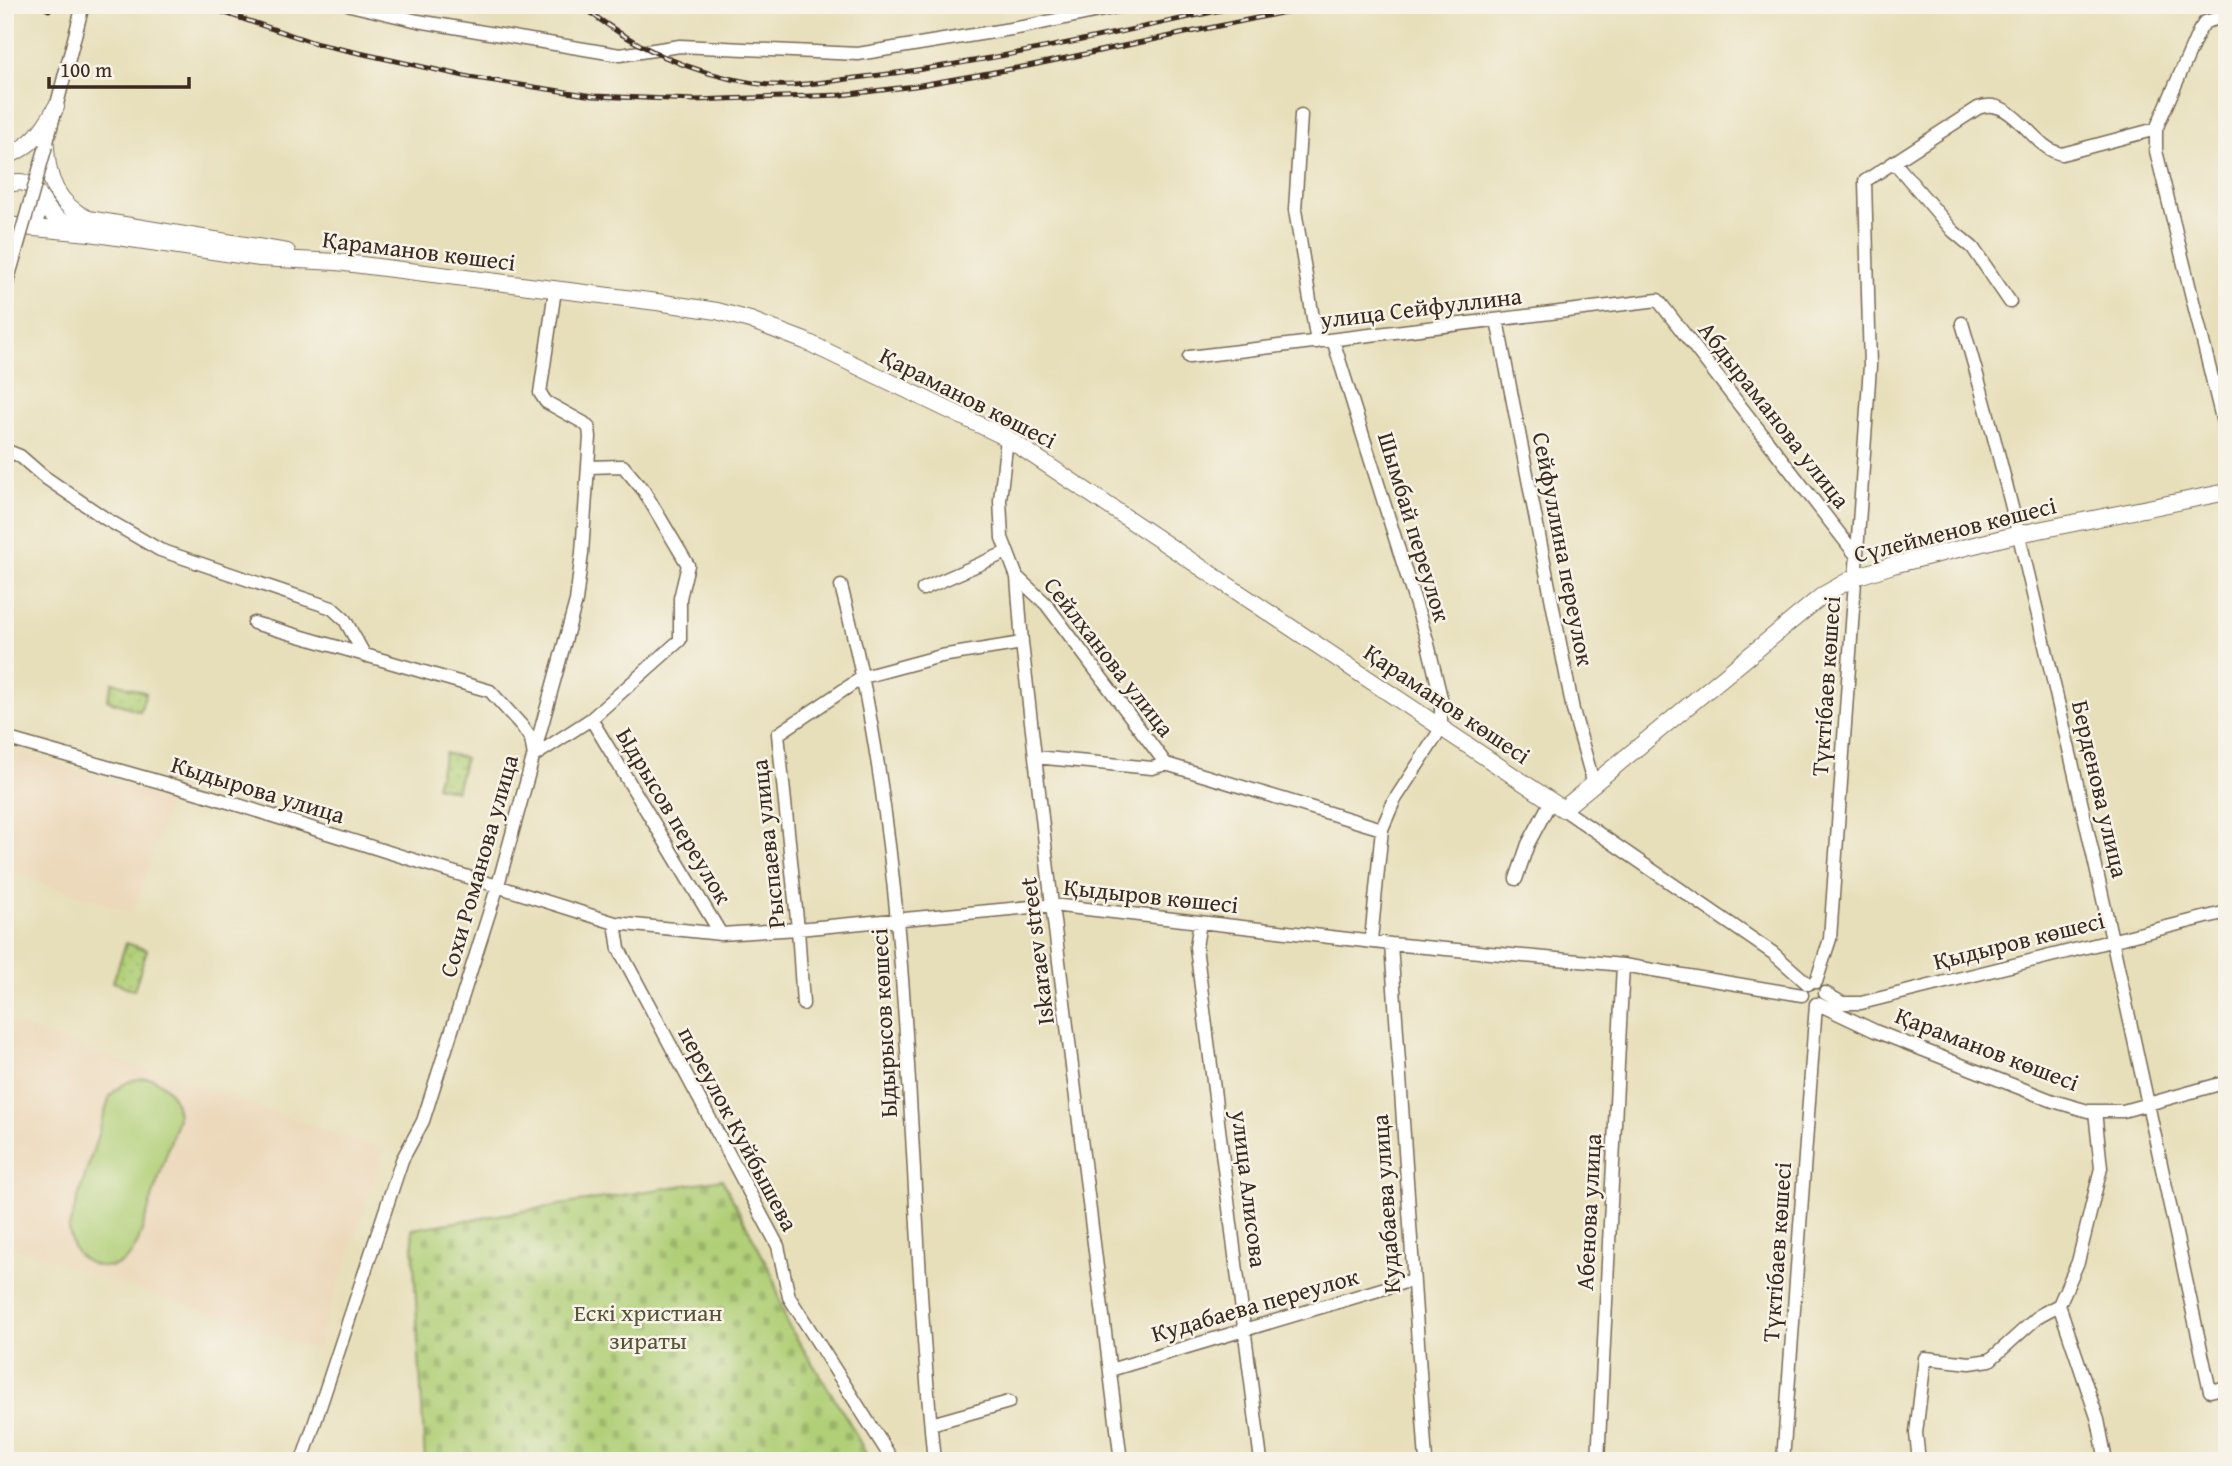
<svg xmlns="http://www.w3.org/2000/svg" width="2232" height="1466" font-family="'Gentium Book Plus',serif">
<defs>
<pattern id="grass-dots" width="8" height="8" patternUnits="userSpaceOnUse" patternTransform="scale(1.75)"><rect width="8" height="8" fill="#b0cf77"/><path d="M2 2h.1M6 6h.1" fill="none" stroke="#98b266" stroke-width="1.8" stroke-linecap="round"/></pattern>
<pattern id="cemetery-stones" width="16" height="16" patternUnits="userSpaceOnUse" patternTransform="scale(1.75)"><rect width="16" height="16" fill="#b0cf77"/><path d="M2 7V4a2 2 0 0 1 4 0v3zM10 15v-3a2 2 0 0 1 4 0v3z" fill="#98b266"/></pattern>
</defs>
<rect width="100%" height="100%" fill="#f7f3e8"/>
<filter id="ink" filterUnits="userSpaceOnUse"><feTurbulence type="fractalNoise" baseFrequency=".0143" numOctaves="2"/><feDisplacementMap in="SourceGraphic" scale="14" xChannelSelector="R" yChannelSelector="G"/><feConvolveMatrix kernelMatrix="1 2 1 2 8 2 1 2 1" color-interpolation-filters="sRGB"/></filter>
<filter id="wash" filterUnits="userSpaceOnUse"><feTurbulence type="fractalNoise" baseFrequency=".00686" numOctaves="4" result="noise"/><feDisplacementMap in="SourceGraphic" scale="28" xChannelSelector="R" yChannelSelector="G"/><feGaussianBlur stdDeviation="1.57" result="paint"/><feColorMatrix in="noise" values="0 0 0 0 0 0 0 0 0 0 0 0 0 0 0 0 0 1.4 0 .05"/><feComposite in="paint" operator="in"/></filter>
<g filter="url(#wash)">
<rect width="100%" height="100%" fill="#e7dfba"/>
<path fill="#ecd8ba" d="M20,752l150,49 -37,112 -128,-42v-75z
M5,1021l380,129 -69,200 -311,-106z"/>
<path fill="url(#grass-dots)" stroke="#767c4a" stroke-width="2" d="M113,682l33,11 -6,18 -33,-11z
M445,753l20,5 -9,33 -20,-5z
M126,943l21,7 -13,40 -21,-8z"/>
<path fill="url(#cemetery-stones)" stroke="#767c4a" stroke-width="2" d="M722,1179l50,95 15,49 61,97 22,41h-445l-13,-232z"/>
<path fill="#b0cf77" stroke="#767c4a" stroke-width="2" d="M151,1078c18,7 26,21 27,40l-40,124c-3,5 -6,11 -9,15 -16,17 -44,10 -55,-8 -4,-7 -4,-14 -5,-22l41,-131c11,-13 24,-19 41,-18z"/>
</g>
<g filter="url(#ink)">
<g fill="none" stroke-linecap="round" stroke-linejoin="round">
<defs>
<path id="minor" d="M350,5l68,16 202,34 60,-9 178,8 165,-27 104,-22
M2227,16l-22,6 -6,9 -43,98v22l71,288
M1301,115l-6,95 22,132
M46,146l37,-141
M1894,162l59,69 20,17 37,54
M1497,320l76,390 21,75
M1962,323c37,125 67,252 96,379 54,229 102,459 152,689l17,-4
M1333,340l94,300 14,58v31l-47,72 -12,28 -11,111
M1189,357l469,-57 198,255
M1007,438l-7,62 2,38 15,39 5,66 30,262 69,556
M5,450l15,6 23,20 63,43 54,31 172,58 13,12 20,36
M1017,577l29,27 120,160
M841,586c76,286 64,583 93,875
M923,589l84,-37
M254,623l236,68 32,35 9,13 3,17 57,-37 89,-79v-42l8,-33 -44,-74 -21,-25 -35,1
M591,719l130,215
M5,738l201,57 409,128 106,11 77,-5 254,-24 339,39 232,21 179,30
M1035,757l117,11 14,-4 216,65
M1563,809l210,144 35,31
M1516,879l12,-35 23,-43
M1200,922l-4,25 65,514
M615,923l4,26 159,297 11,51 104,164
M1391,944l35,517
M1816,982l14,-43 40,-573 -5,-185 113,-73c35,-14 54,41 84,46l94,-25
M1825,993l17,10h19l366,-91
M803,1004l-5,-75 -20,-195 85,-57 78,-21 81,-13
M1818,1004l57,27 178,70 35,10h35l104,-29
M2095,1111l6,57 -23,94 -19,43 39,115 8,41
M1110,1370l302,-90
M931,1424l78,-22
M302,1461l100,-301 21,-39 75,-236 78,-284 6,-48 8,-116 -1,-9 -5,-5 -38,-21 -6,-9 15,-103
M1598,1461l25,-496
M1783,1461l33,-457
M1919,1461l-3,-28 9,-75 45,5 20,-3 50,-45 19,-10"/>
<path id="major" d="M46,146c1,33 11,58 42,73l199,33
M5,157c26,-10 38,-26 51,-50
M5,186c29,-14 32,13 47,28 7,7 17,12 25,15
M5,223c19,9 36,-2 36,-23
M23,227l67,6 170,25 77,4 320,40 60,9 33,9 55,21 202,97 556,371 260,-214 32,-18 38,-12 126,-31 208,-42"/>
</defs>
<use href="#minor" stroke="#776955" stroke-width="15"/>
<use href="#major" stroke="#776955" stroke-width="18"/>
<use href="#minor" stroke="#fff" stroke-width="12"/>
<use href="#major" stroke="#fff" stroke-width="16"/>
<defs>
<path id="rail" d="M39,5l10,5
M201,5l117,39 151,33 124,19 102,4 146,-5 74,-9 113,-20 291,-61
M581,5c50,41 109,68 172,78 36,6 76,-2 111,-6 129,-15 254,-45 381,-72"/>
</defs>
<use href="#rail" stroke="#3b2a1e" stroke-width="5"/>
<use href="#rail" stroke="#f7f3e8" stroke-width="2.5" stroke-dasharray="8" stroke-linecap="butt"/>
<defs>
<path id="minor-bridge" d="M5,290l41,-144"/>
</defs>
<use href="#minor-bridge" stroke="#776955" stroke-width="15" stroke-linecap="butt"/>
<use href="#minor-bridge" stroke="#fff" stroke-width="12"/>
</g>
</g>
<g text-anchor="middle" stroke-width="5" stroke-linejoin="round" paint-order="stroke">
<g font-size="24" fill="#3b2a1e" stroke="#f7f3e8">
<text transform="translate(419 251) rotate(7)" y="8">Қараманов көшесі</text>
<text transform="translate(1421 308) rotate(-7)" y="8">улица Сейфуллина</text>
<text transform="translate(968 398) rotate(27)" y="8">Қараманов көшесі</text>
<text transform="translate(1774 415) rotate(52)" y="8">Абдыраманова улица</text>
<text transform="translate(1414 527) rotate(73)" y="8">Шымбай переулок</text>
<text transform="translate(1955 530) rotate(-14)" y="8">Сүлейменов көшесі</text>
<text transform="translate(1563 549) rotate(79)" y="8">Сейфуллина переулок</text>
<text transform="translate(1109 657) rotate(52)" y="8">Сейлханова улица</text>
<text transform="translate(1826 686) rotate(-86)" y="8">Түктібаев көшесі</text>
<text transform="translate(1447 704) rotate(34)" y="8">Қараманов көшесі</text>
<text transform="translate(2100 789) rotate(77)" y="8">Берденова улица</text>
<text transform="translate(258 790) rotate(17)" y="8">Кыдырова улица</text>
<text transform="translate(674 816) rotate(59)" y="8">Ыдрысов переулок</text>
<text transform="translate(768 844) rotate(-96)" y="8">Рыспаева улица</text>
<text transform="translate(479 866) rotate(-74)" y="8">Сохи Романова улица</text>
<text transform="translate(1151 896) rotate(6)" y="8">Қыдыров көшесі</text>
<text transform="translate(2019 941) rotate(-14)" y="8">Қыдыров көшесі</text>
<text transform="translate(1037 951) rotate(-97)" y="8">Iskaraev street</text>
<text transform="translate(884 1023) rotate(-93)" y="8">Ыдырысов көшесі</text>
<text transform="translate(1987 1049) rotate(21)" y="8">Қараманов көшесі</text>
<text transform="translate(738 1129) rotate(62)" y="8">переулок Куйбышева</text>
<text transform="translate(1249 1189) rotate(83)" y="8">улица Алисова</text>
<text transform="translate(1386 1204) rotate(-94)" y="8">Кудабаева улица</text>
<text transform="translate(1589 1212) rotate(-87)" y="8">Абенова улица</text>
<text transform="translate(1777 1252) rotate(-86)" y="8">Түктібаев көшесі</text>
<text transform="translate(1255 1305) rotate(-16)" y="8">Кудабаева переулок</text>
</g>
<g font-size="24" fill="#585334" stroke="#f7f3e8">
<text x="648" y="1321">Ескі христиан<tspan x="648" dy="28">зираты</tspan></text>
</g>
</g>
<rect width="2232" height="1466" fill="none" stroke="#f7f3e8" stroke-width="28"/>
<path d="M49 77v10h140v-10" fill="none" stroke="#3b2a1e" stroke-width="3.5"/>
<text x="60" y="77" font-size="21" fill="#3b2a1e" stroke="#f7f3e8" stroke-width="5" paint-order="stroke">100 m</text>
</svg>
